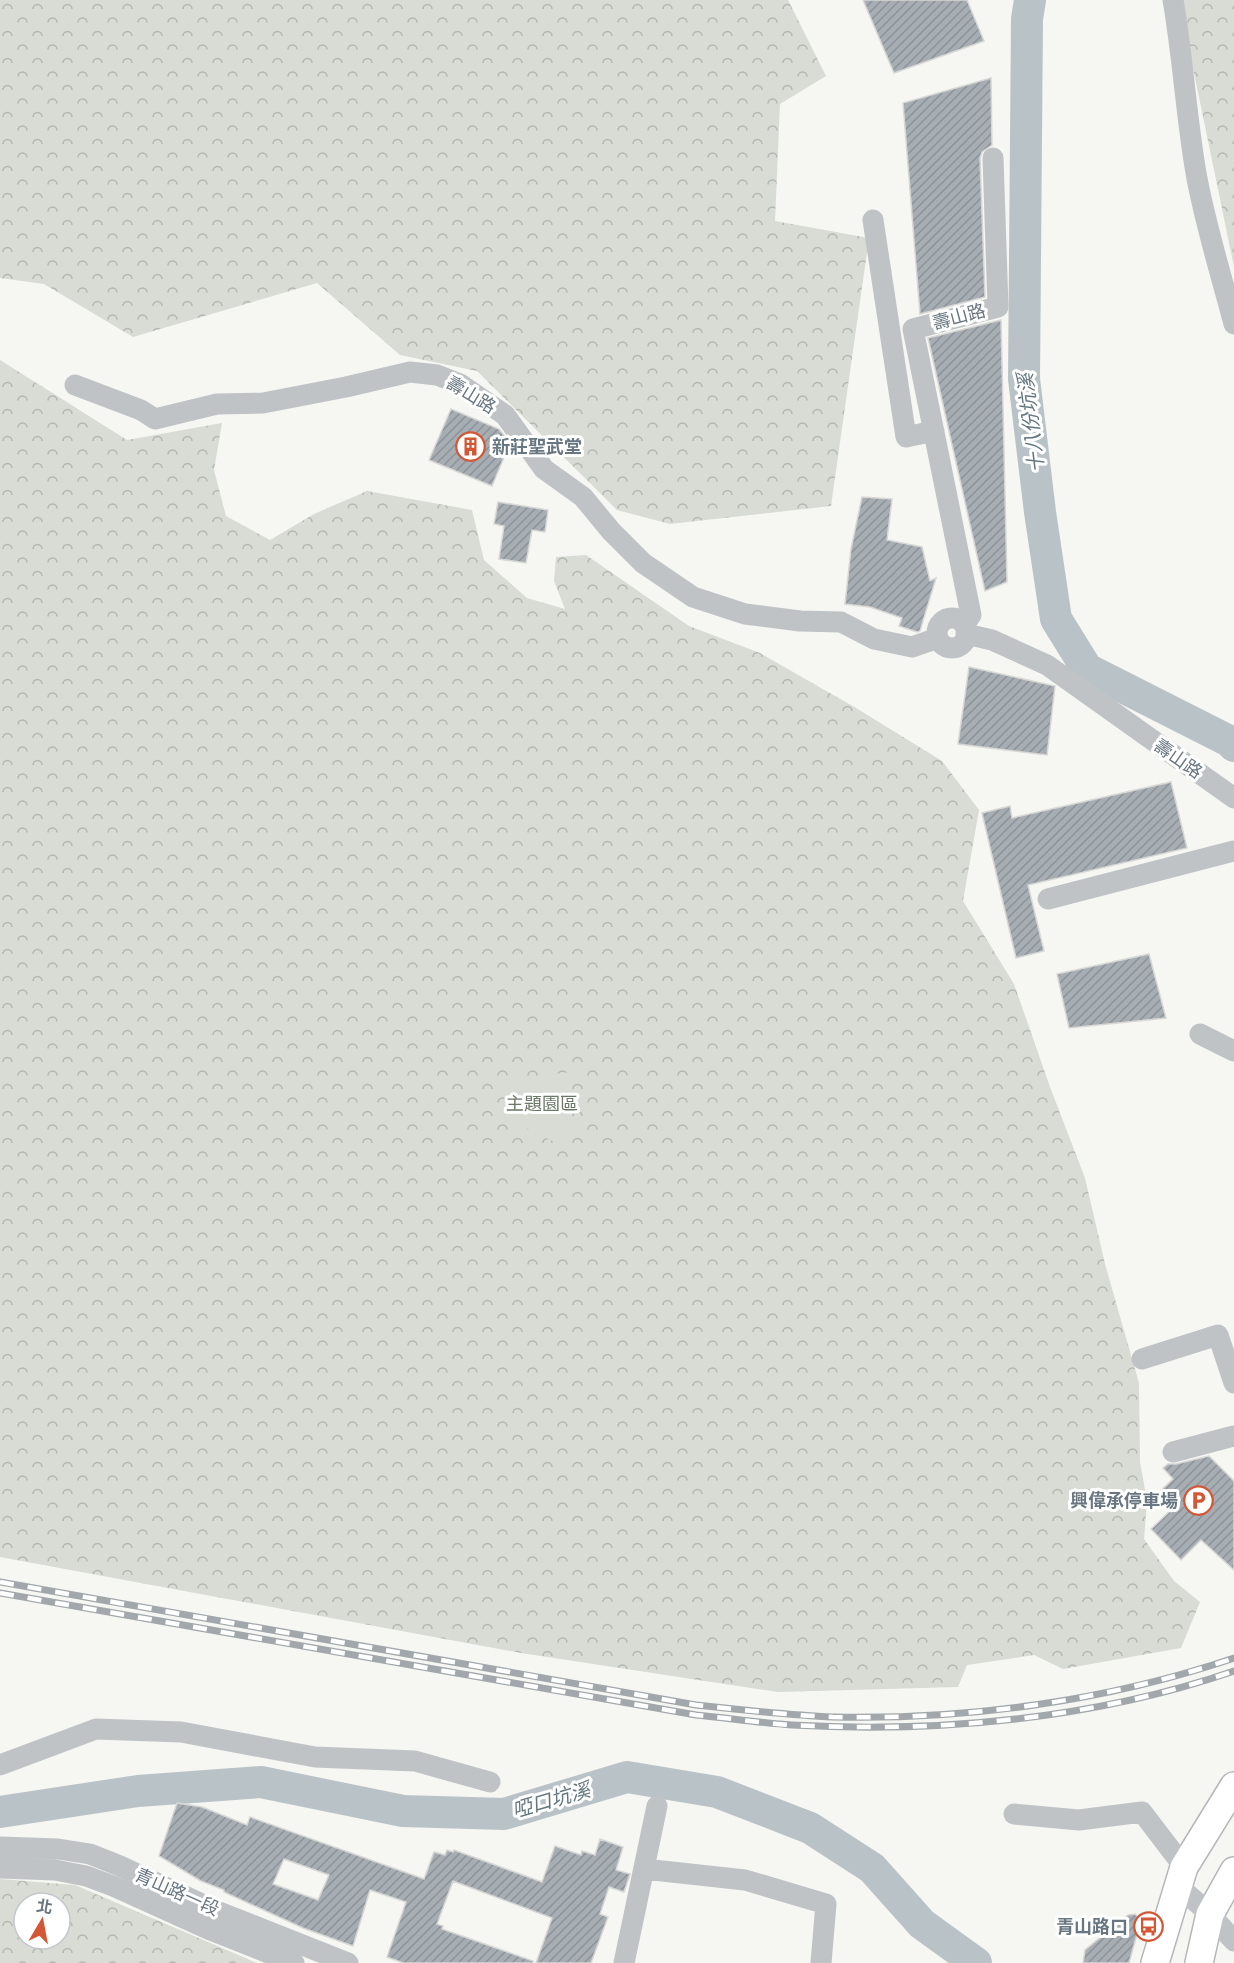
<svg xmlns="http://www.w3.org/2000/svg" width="1234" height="1963" font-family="'DejaVu Sans','Noto Sans TC',sans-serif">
<defs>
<pattern id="forest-crowns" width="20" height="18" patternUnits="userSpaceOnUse" patternTransform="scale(1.5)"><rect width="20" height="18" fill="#d8dcd4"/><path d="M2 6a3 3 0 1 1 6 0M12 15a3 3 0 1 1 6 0" fill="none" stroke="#b3b7b1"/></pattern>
<pattern id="building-hatch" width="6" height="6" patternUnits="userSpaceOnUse" patternTransform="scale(1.5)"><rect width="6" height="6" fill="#a7aeb3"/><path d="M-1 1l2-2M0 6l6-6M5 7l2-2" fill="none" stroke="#8c9297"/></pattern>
</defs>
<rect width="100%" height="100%" fill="#f6f6f3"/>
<path fill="url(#forest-crowns)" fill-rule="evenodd" d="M0,0h788l38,76 -46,28 -5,117 94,17 -38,268 -161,18 -53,-14 -140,-139 -77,-16 -83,-72 -184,54 -89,-53 -44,-6z
M1179,0h55v267z
M0,360l127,80 95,-17 -8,47 12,46 44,24 44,-26 53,-23 105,19 12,50 43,38 38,11 -11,-28 2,-24 30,-2 103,71 71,27 96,55 86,53 37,49 -16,91 51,83 36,103 35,91 20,86 34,119 1,79 7,39 -3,38 30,42 26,21 -19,46 -118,21 -29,-14 -67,10 -9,22 -180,5 -257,-39 -521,-96z
M0,1879l75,6 182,78h-257zM24,1903h36v36h-36z"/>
<path fill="#d8dcd4" d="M571,1072l-1,78 -62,-31v-38z"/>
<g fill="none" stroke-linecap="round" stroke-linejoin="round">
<path stroke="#b9c3c7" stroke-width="32" d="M1030,0l-3,19 -3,360 16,133 16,107 31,50 142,72 5,5
M0,1812l138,-21 123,-9 142,29 101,3 123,-37 90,15 93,36 62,40 50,56 54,39"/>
</g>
<path fill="url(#building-hatch)" stroke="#d7d7d5" stroke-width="1.5" fill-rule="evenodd" d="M863,0h104l17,41 -90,32z
M991,78l1,67 -10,7 -2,6 5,139 -65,17 -17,-211z
M1001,320l6,262 -22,9 -57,-253z
M451,409l48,20 11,14 -18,43 -63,-26z
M862,497l30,2 -5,41 35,7 8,34 6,-3 -16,53 -3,1 -18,-6 3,-8 -32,-11 -25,-3 6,-55z
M498,502l50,8 -3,22 -13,-2 -6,33 -27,-4 5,-33 -10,-2z
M969,667l86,19 -8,69 -89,-11z
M1171,782l16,66 -159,37 16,66 -28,7 -34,-145 28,-7 2,12z
M1149,954l17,64 -97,10 -12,-54z
M1209,1456l25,25v89l-33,-30 -20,20 -30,-31 21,-20 -15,-15 16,-15 -10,-11 5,-4h8z
M177,1803l25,4 45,18 3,-8 174,62 10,-27 11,3 2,-5 6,2 1,-2 88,32 13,-36 26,9 1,-4 13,4 5,-16 23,8 -7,23 14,4 -6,18 -15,-5 -9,27 8,3 -17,46h-55l16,-45 -99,-37 -16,43 6,2 -1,3 91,32v2h-130l-16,-6 19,-55 -36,-12 -17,56 -50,-18 -79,-36v-2l-23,-9 -42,-25zM284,1859l45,16 -11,25 -45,-16z
M1135,1914l6,6 -12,43h-46l2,-13 43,-35z"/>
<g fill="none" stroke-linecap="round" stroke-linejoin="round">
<defs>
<path id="major" d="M1155,1963l29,-96 50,-81
M1199,1963l11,-49 24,-43"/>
</defs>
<use href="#major" stroke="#b3b7ba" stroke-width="30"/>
<path stroke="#bfc3c6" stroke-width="21" d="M1173,0c10,57 13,115 23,173 9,51 25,101 38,151
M873,220l33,217 28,-6
M75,385l66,25 14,9 62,-15 46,-1 83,-16 64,-15 27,3 23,9 45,31 39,54 39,28 28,34 32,32 50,34 52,17 55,7 41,1 33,17 38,8 26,-9
M937 633a15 15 0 1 1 30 0a15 15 0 1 1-30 0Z
M964,625l7,-10 -58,-286 85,-22 -5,-149
M966,634l26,6 55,25 187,133
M1048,899l186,-48
M1200,1034l34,17
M1142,1359l76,-24 16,48
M1173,1452l61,-16
M0,1765l96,-36 85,3 134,25 100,4 75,21
M1014,1814l65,6 63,-8 42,55
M0,1847l58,2 32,5 30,12 99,46 129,51
M0,1868l55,2 31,6 27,10 95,43 86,34
M644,1869l101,11 81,24 -5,59
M1178,1886l32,28 24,27
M624,1963l33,-157"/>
<use href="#major" stroke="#fff" stroke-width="27"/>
<defs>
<path id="rail" d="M0,1582l696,123c46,5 91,10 137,12 134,3 274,-16 401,-59
M0,1593l696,122c32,3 64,8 96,10 147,8 302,-6 442,-54"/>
</defs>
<use href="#rail" stroke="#a1a7ab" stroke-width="7"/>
<use href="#rail" stroke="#fff" stroke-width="4.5" stroke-dasharray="14" stroke-linecap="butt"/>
</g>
<defs>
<symbol id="building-ring" viewBox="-11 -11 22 22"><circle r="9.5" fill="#fff" stroke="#d35735" stroke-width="1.5"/><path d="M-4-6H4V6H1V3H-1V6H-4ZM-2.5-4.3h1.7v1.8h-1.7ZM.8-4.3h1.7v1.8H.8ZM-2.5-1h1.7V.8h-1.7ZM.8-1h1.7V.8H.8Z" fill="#d35735"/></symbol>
<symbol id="parking-ring" viewBox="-11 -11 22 22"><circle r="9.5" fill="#fff" stroke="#d35735" stroke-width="1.5"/><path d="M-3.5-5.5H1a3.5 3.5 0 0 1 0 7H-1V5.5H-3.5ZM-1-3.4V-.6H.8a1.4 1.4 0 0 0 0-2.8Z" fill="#d35735"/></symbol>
<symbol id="bus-ring" viewBox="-11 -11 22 22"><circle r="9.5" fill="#fff" stroke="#d35735" stroke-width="1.5"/><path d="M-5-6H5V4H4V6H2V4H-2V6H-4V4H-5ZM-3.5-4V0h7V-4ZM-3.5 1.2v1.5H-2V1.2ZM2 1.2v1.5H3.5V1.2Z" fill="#d35735"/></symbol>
</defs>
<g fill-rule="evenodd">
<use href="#building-ring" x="454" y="430" width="33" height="33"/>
<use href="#parking-ring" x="1182" y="1484" width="33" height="33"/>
<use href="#bus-ring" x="1132" y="1910" width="33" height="33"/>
</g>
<g text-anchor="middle" stroke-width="6" stroke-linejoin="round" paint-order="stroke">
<g font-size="18" fill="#687681" stroke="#fff">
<text transform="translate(959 317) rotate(-15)" y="6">壽山路</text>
<text transform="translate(471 395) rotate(31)" y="6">壽山路</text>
<text transform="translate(1178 759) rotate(35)" y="6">壽山路</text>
<text transform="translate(177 1892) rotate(24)" y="6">青山路一段</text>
</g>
<g font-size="18" font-weight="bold" fill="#687681" stroke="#fff" text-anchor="end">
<text x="492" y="453" text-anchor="start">新莊聖武堂</text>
<text x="1178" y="1507">興偉承停車場</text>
<text x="1128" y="1933">青山路口</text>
</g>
<g font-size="18" fill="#6a7966" stroke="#fff">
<text x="542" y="1110">主題園區</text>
</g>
<g font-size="20" font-style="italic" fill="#63777e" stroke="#fff">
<text transform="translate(1031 423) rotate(-97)" y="7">十八份坑溪</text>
<text transform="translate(551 1800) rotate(-16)" y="7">啞口坑溪</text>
</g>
</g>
<g transform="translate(42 1921) rotate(10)"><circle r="28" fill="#ffffff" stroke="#c3c8cd" stroke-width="1.5"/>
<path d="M0-4.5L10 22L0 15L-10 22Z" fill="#d35735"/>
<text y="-9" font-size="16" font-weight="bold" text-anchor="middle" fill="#687681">北</text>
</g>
</svg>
